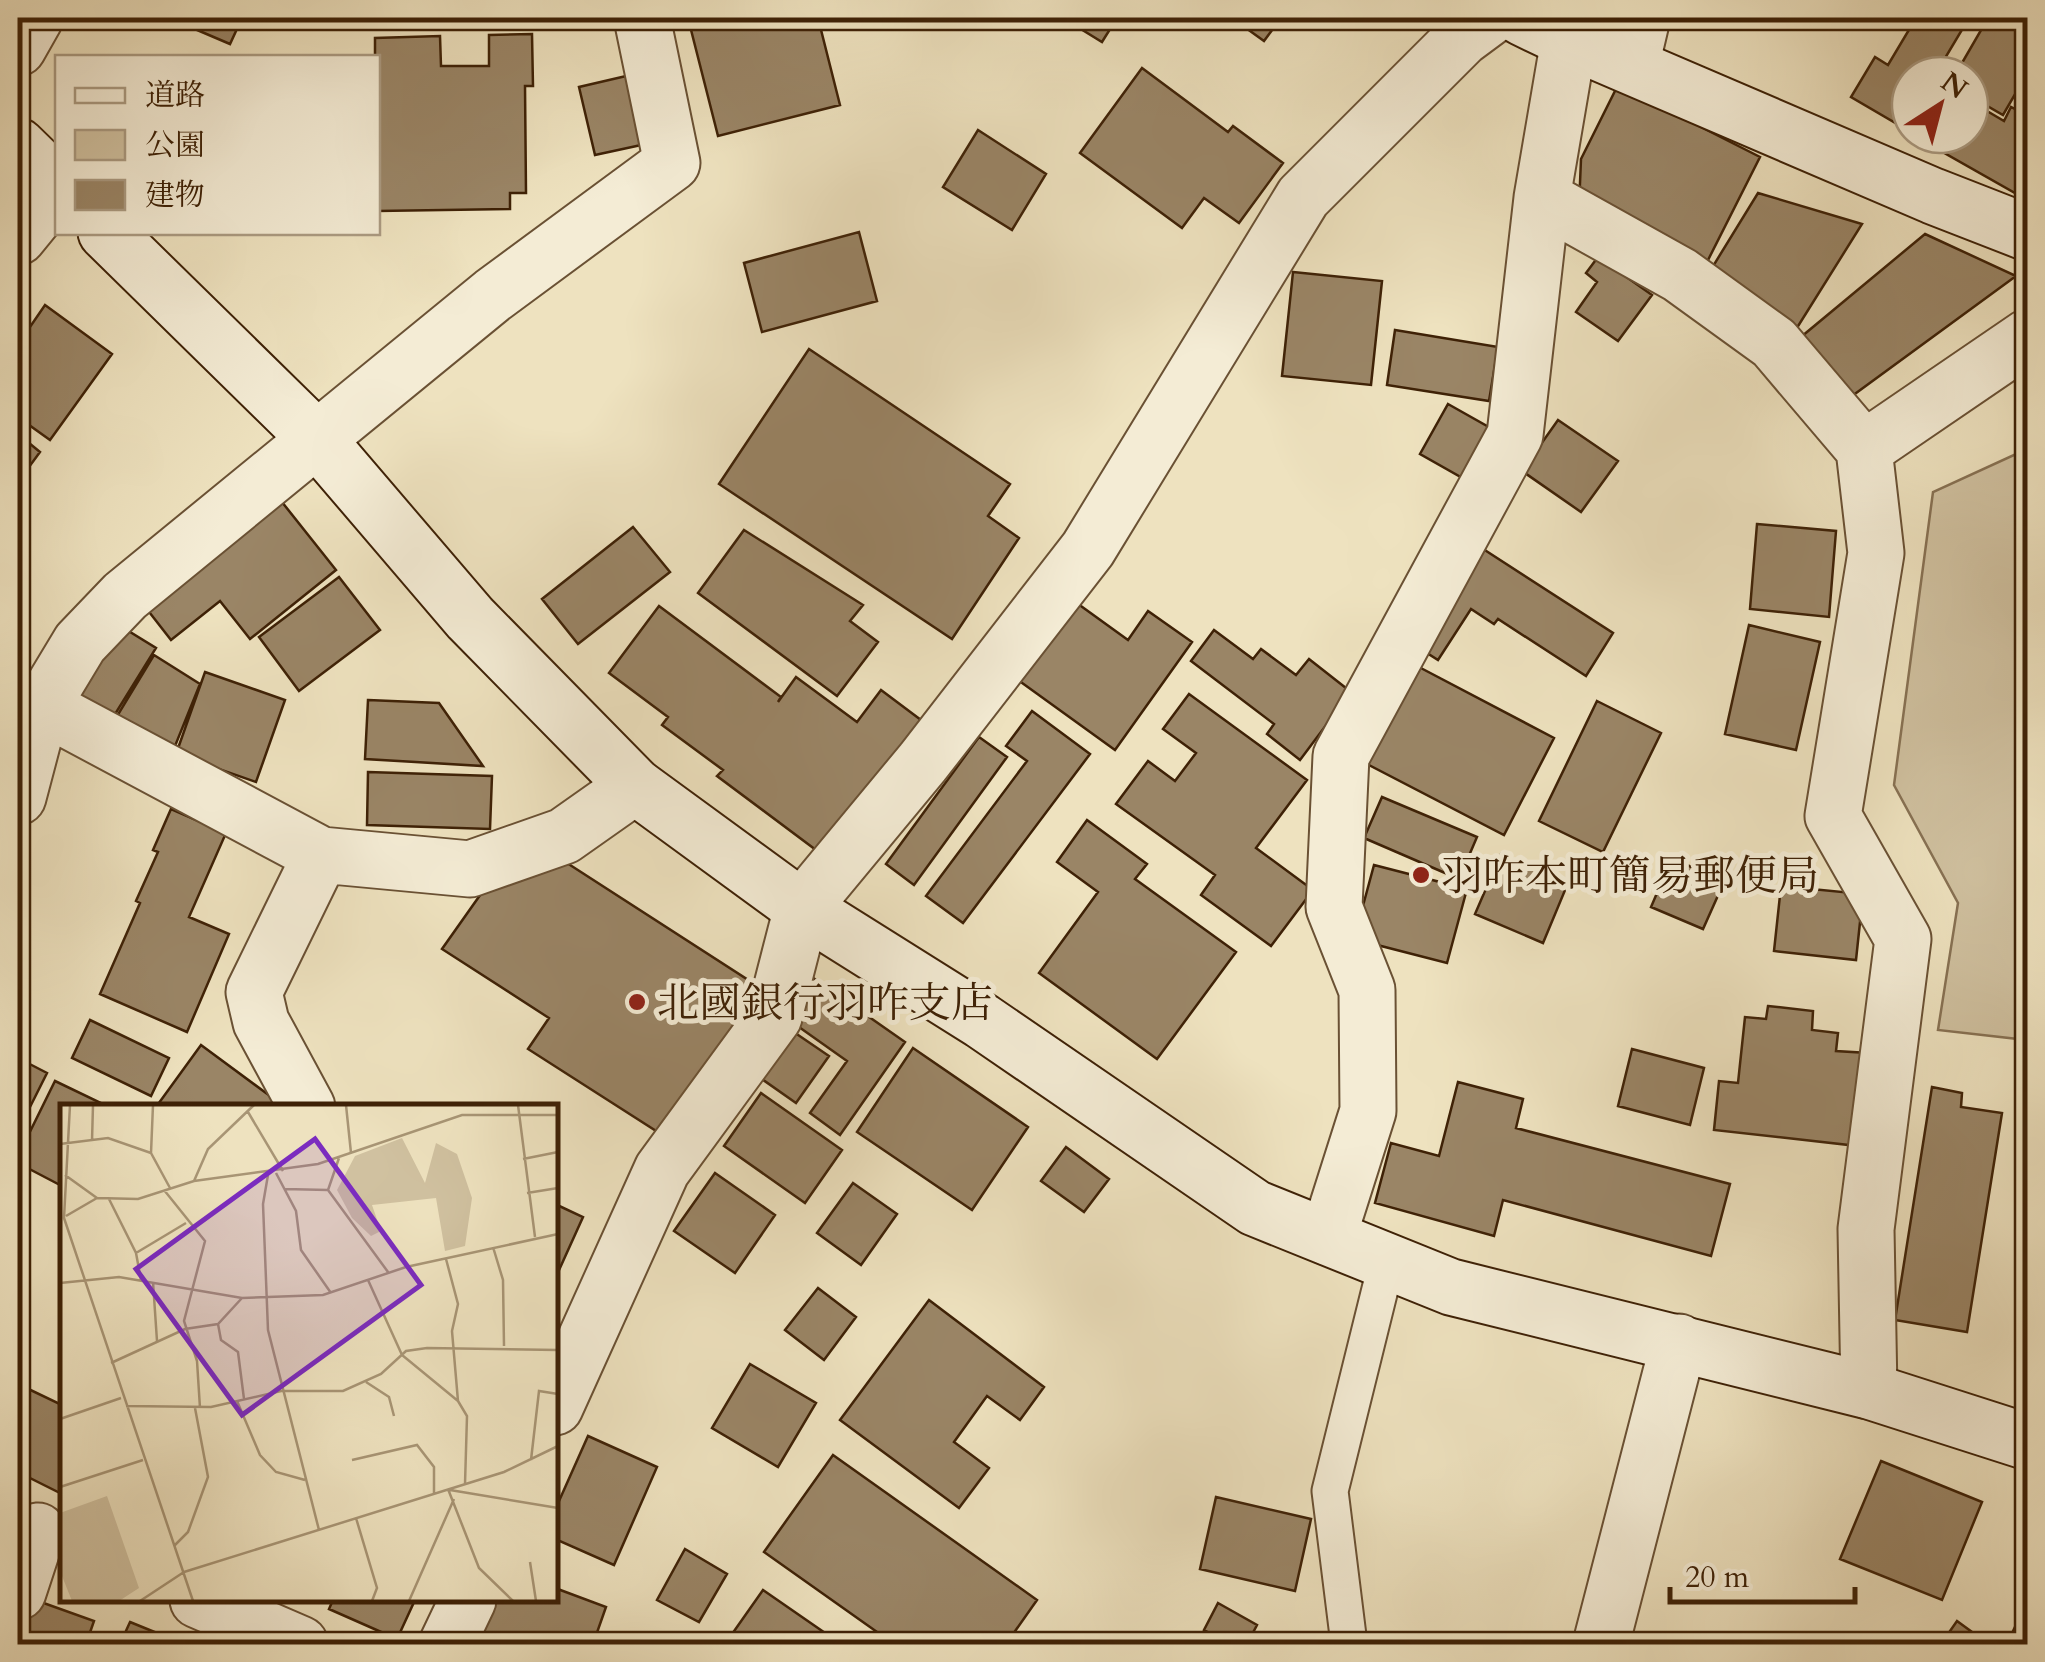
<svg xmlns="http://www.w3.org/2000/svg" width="2045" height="1662" font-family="Cardo,'Noto Serif JP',serif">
<rect width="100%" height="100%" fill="#eee2bf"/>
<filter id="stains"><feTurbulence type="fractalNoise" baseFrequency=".002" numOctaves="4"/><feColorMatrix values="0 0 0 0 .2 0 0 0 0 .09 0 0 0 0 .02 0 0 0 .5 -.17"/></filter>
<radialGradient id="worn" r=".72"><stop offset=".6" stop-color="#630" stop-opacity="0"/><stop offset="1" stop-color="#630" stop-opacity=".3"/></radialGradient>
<path fill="#d0c1a0" stroke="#877153" stroke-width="2.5" d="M2027,449v591l-89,-10 20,-127 -64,-118 39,-293z"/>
<path fill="#9a8566" stroke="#3e2106" stroke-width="2.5" d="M169,18h73l-12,26z
M688,18h130l22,87 -122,31z
M1063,18h54l-15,24z
M1232,18h49l-17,23z
M1916,18h53l-34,57h-25v43l-6,10 -53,-31 24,-40 13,8z
M1988,18h40v54l-25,43 -33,-19v-21h-15z
M532,34l1,52h-8l1,107h-16v16l-132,2v-153h-3v-20l65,-2 1,30h48v-31z
M1142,68l86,64 5,-6 50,37 -44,60 -35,-25 -22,30 -102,-75z
M639,73l16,69 -60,13 -16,-68z
M1618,85l142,72 -57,113 -124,-63 2,-48z
M1970,101l34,20 7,-14 17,9v55l-13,22 -97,-55 2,-3h50z
M978,130l68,44 -34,56 -69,-43z
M1758,193l104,31 -67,107 -88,-55z
M859,232l18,69 -115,31 -18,-69z
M1925,234l91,42 -164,120 -51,-59z
M1598,257l54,38 -34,46 -42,-29 21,-30 -11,-9z
M1293,272l89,9 -11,104 -89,-9z
M45,305l67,49 -62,86 -32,-23v-99l12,9z
M1395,330l103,17 -9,54 -102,-16z
M809,349l201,135 -22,32 31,22 -67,101 -233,-155z
M1448,404l46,26 -28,50 -46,-26z
M1558,420l60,41 -37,51 -59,-41z
M18,434l22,18 -22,30z
M274,492l62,78 -86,69 -30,-38 -49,39 -32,-41z
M1757,524l79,7 -7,86 -79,-8z
M633,527l37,45 -92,72 -36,-45z
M744,530l119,75 -13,16 28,21 -41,54 -139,-103z
M1477,545l136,88 -27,43 -88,-57 -4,5 -23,-15 -33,51 -25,-16z
M339,577l41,53 -81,61 -40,-54z
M1074,601l54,39 20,-29 44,31 -77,108 -97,-70z
M659,606l122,91 -3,5 18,-25 61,45 24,-32 48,36 -105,130 -107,-80 6,-6 -61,-45 6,-8 -59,-44z
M109,619l47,29 -52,84 -46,-29z
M1749,625l71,17 -24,108 -71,-16z
M1214,630l39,29 8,-10 35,26 13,-16 42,33 -51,68 -33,-26 7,-10 -83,-63z
M154,655l46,29 -31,77 -58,-35z
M1417,666l137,72 -50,97 -137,-71z
M205,672l80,28 -29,82 -80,-28z
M1189,694l118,86 -51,68 57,42 -42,56 -70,-51 14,-20 -99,-71 32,-43 27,20 21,-28 -33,-24z
M368,700l71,3 44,63 -118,-7z
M1597,701l64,32 -58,119 -64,-31z
M1032,711l58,43 -127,169 -37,-27 101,-135 -21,-15z
M979,737l28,20 -93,128 -28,-21z
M368,772l124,4 -2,53 -123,-4z
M1382,797l95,40 -18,42 -95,-41z
M171,809l55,24 -37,84 40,17 -42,98 -87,-38 40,-91 -4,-2 22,-49 -5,-2z
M1087,820l60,44 -12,15 101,73 -79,107 -118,-86 59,-81 -41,-30z
M1501,854l67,29 -25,60 -68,-29z
M1672,858l52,24 -21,47 -52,-22z
M567,863l192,124 -95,149 -136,-87 21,-31 -107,-69 53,-75z
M1374,865l93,24 -20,74 -93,-24z
M1781,886l82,8 -7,66 -82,-9z
M809,975l96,67 -65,93 -30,-22 37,-52 -65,-46z
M1768,1006l45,5 -1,19 26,3 -2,18 32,2 -10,93 -144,-16 5,-49 19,2 7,-66 21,2z
M90,1020l79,38 -18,38 -79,-38z
M782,1024l47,32 -33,47 -47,-33z
M201,1045l84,62h-129z
M913,1048l115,79 -56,83 -115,-78z
M1632,1049l72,19 -14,57 -72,-19z
M18,1058l29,15 -24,48 -5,-2z
M55,1081l46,22 -2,4h-37v72l-2,6 -42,-22v-7z
M1458,1082l65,17 -7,29 214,56 -19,72 -208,-56 -9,36 -119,-33 16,-60 48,13z
M1932,1087l30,6 -1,14 41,6 -35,219 -72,-12z
M761,1093l81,57 -37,53 -81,-57z
M1066,1147l43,32 -25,33 -43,-31z
M715,1173l60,42 -40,58 -61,-42z
M853,1183l44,31 -36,51 -44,-32z
M555,1204l28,13 -28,62z
M818,1288l38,29 -32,43 -39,-30z
M929,1300l115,87 -24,33 -33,-24 -33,46 35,26 -30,40 -119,-88z
M750,1364l66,39 -38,64 -66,-39z
M18,1384l44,21v89l-44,-22z
M588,1436l69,31 -43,98 -59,-26v-29z
M833,1455l204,145 -31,44h-16l-7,-4 -3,4h-86l-130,-92z
M1881,1461l101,41 -40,98 -102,-41z
M1216,1497l95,22 -16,72 -95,-22z
M685,1549l42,25 -28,48 -42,-22z
M555,1588l51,19 -13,37h-111l-5,-1 15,-43h63z
M763,1590l78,54h-116z
M24,1596l70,25 -8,23h-68v-28z
M2028,1599v45h-21z
M333,1600h82l-18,39 -68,-30z
M1218,1603l39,22 -10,19h-16l-27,-14z
M1957,1621l30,22 -1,1h-45z
M130,1622l54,22h-64z
M1328,1636l1,8h-44v-3z"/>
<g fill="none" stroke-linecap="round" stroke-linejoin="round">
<defs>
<path id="lane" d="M1349,1644l-19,-153 57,-230"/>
<path id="street" d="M18,48l17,-30
M1631,65l11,-47
M1542,198l138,77 94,68 90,106
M18,237l40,-49
M18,701l24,5 279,149 149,14 94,-33 71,-50
M18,797l24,-91 38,-63 45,-47 368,-301 179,-132 -30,-145
M307,1107l-46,-85 -7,-30 67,-137
M1328,1237l40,-126 -1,-121 -33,-83 7,-151 174,-321 27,-237 27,-158
M1869,1391l-3,-162 37,-290 -70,-123 43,-263 -12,-104 164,-112
M555,1407l107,-237 112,-153 28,-109 121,-146 165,-213 215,-352 159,-159 27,-20
M18,1592l20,-61
M198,1600l102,44
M447,1644l21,-44
M1601,1644l78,-302"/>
<path id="secondary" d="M1523,18l46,22 364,156 95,37
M18,146l40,39
M106,232l210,206 154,180 165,168 167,122 180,113 273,187 196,79 418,104 159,51"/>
</defs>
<use href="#lane" stroke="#6a5134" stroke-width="39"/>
<use href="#street" stroke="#6a5134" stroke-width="59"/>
<use href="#secondary" stroke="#3e2106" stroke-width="59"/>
<use href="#lane" stroke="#f4ecd5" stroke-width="35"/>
<use href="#street" stroke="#f4ecd5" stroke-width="55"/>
<use href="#secondary" stroke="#f4ecd5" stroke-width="55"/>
</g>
<g fill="#8f2418" stroke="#f4ecd5" stroke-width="4">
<circle cx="1421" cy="875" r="10"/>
<circle cx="637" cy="1002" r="10"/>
</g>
<g text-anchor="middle" stroke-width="10" stroke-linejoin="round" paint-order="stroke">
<g font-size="42" fill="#3e2106" stroke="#f4ecd5" text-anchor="start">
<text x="1441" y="890">羽咋本町簡易郵便局</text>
<text x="657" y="1017">北國銀行羽咋支店</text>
</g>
</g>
<g transform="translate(60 1104)">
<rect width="498" height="498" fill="#eee2bf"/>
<path d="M342,34l23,45 11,-40 21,11 15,44 -7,48 -20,5 -9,-53 -64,7 9,26 -10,5 -19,-18 -15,-28 18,-34zM47,392l32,92 -20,13h-47l-12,-30v-58z" fill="#d0c1a0"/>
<path fill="none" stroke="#a89575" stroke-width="2.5" d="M10,1l-6,113 129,383M93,1l-2,48 19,35M286,1l5,48M458,1l17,132M188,8l35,59M32,37l1,-36M0,40l48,-6 43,15M279,54l-11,32 60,82M463,55l35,-7M216,69l20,38 5,39 30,43M5,71l32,23 41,1 56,-18 124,-17 144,-49h96M208,71l-5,29 5,126 51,200M134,77l14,-32 46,-44M224,85l44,1M104,86l41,51 -21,80 13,40 3,47M467,89l31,-5M49,95l27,54 5,27M6,112l31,-18M433,143l10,33 1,66M76,149l50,-30M386,155l12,45 -6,27 6,70 9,15 -2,68M308,176l34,75 56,46M93,178l4,59M0,179l59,-6 123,21 81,-3 83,-28 152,-33M158,220l3,16 17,12 6,47M51,259l74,-34 33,-5 24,-26M306,278l23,15 5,19M177,297l23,54 16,17 29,8M66,302l85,1 70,-16h62l38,-17 25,-23 21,-3 131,2M0,315l61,-21M292,356l65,-15 17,22v27M471,356l8,-69 19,3M0,383l83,-27M388,385l31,79 34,33M390,386l108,18M296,414l21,70 -5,13M115,441l13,-13 20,-55 -13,-69M470,458l6,39M124,468l320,-100 54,-26M80,497l44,-29M349,497l45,-102"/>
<path fill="#7b2cbf" fill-opacity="0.15" stroke="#7b2cbf" stroke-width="5" d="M255,35l106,146 -179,130 -106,-146z"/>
<rect width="498" height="498" fill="none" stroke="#3e2106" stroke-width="5"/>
</g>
<rect width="2045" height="1662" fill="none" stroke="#eee2bf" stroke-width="60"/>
<rect x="20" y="20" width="2005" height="1622" fill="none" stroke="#3e2106" stroke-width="5"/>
<rect x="30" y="30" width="1985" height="1602" fill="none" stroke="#3e2106" stroke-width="2.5"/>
<rect x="55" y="55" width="325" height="180" fill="#f4ecd5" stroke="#ab9b82" stroke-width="2.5"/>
<rect x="75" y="88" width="50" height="15" fill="#f4ecd5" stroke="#ab9b82" stroke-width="2.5"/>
<text x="145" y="105" font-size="30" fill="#3e2106">道路</text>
<rect x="75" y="130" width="50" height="30" fill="#d0c1a0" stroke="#ab9b82" stroke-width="2.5"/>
<text x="145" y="155" font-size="30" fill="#3e2106">公園</text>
<rect x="75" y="180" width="50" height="30" fill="#9a8566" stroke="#ab9b82" stroke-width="2.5"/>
<text x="145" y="205" font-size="30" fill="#3e2106">建物</text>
<g transform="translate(1940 105) rotate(36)"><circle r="48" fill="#f4ecd5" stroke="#ab9b82" stroke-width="2.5"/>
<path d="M0-8L18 38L0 25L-18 38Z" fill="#8f2418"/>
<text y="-15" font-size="28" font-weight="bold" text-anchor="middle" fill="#3e2106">N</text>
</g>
<path d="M1670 1587v15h185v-15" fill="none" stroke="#3e2106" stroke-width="5"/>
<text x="1685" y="1587" font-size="30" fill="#3e2106" stroke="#f4ecd5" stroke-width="8" paint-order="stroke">20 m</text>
<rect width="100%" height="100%" filter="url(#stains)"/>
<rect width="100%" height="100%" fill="url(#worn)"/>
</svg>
